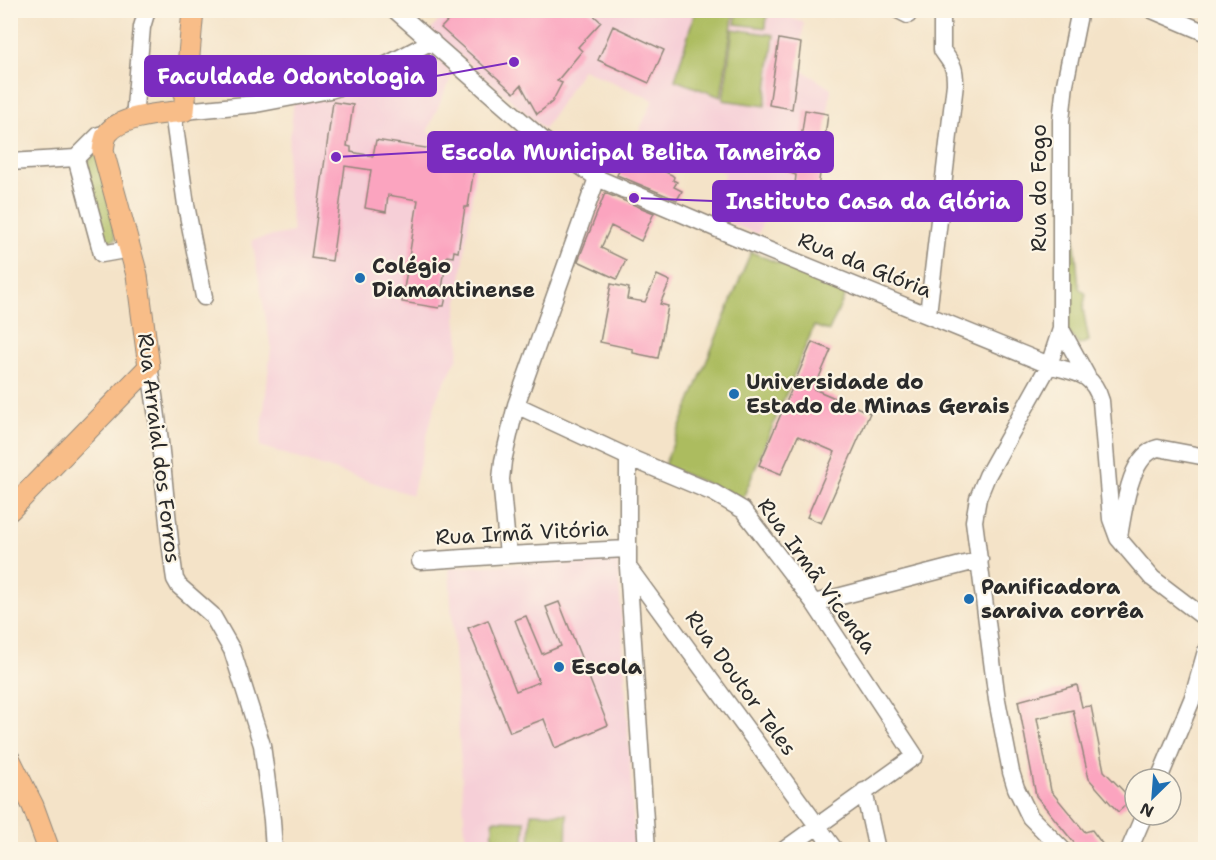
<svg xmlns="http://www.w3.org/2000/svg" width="1216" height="860" font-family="'Shantell Sans',sans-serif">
<rect width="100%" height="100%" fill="#fcf5e5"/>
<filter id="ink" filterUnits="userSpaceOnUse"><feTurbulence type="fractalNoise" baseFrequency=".0167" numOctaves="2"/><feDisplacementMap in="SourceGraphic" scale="12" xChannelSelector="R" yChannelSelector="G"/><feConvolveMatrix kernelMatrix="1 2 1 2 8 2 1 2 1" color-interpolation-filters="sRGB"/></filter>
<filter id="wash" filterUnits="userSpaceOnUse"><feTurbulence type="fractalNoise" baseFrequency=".008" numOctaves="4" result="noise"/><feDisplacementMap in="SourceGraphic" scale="24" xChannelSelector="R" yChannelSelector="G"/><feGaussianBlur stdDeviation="1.35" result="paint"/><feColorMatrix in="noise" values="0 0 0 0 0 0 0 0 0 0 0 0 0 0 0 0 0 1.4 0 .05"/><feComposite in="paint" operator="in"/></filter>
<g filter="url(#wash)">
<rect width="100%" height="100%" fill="#f4e3c8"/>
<path fill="#f6cfd7" d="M448,10h323l33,13 -6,44 33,22 -16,116 -44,-4 -13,33 -49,-19 16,-42 -89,-35 17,-38 -70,-31 -39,60 -113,-99z
M426,49l27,24 -26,59 51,21 -22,164 3,23 -1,17 -21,40 -25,98 -152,-49 11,-98 -19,-108 41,-8 -7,-59 8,-73z
M618,558l17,291h-169l-17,-281z"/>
<path fill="#acbc5e" stroke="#6c7444" stroke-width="1.5" d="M754,10l13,2 -1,16 -31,-4 2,-13z
M695,11h39l-13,86 -46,-17z
M733,29l41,6 -9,71 -42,-6z
M97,149l19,90 -13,4 -19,-76z
M1072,210l7,78 7,6 -3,15 6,32 -10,4 -14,-16v-116z
M751,252l96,39 -18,40 -15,-5 -71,172 -79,-32z
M531,813l36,1 -1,35h-36z
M493,820l32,1 -1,28h-32z"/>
<g id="blocks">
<path fill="#fba4bf" d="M458,10h130l13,12 -23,25 4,4 -25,30 5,2 -10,19 -15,12 -16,-29 -7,8 -73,-65z
M613,26l51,24 -15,33 -51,-23z
M779,39l22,4 -9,66 -23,-4z
M333,102l20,3 -6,41 4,1v5l22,4 3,-16 100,16 -8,51h-3l-7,45 -4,-1 -1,6 -6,-1 -6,40 5,1 -2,9h-4l-1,2 -37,-6 16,-102 -30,-5 -2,17 -21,-4 6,-38 -26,-4 -13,95 -21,-3z
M805,110l23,4 -11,82 -23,-3 2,-18 -38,-14 7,-20 34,12z
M628,154l44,21 2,2 -1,3 4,2 -3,5 8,4 -5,9 -60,-25z
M605,193l49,20 -13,28 -30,-15 -10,22 25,12 -9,19 -39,-18z
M657,275l13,6 -10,23 8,2 -10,52 -25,-5v-4l-33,-7 11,-58 18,4 -2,11 18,3z
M812,342l19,8 -17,39 56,24 -49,110 -14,-6 28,-65 -37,-16 -17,38 -22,-9z
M559,602l49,123 -53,23 -11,-29 -34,13 -42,-104 20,-8 28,71 23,-9 -24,-62 11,-4 16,38 19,-8 -15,-39z
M1077,685l5,22 9,-1 13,65 28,29 -14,12 -29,-33 -16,-69 -36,8 14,73 34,41 7,-2 14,19h-27l-43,-53 -18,-95z"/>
</g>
</g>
<g filter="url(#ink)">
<use href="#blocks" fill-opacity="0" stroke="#90877a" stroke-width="1.5"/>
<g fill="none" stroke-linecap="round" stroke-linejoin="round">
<defs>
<path id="minor" d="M395,10l147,129 55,39 28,12
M898,10l10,5
M1152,10l54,23
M184,111l72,-7 74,-14 20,-6 82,-43
M173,113l13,92 18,92
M134,118l8,-91 5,-17
M76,158l26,96 28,-5
M10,162l66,-4 23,-23 9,-2
M631,192l105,45 313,128c26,8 43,6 52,36l10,118 7,19 34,40 54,41
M928,314l27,-230c0,-19 -3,-19 -13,-34v-40
M1061,329l26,47
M149,367c14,70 15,142 26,212l4,7 33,29 20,35 30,95 10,75 2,30
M516,405l112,52 86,36 29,17 71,93 101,153 -131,94
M628,457v110l19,283
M1119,536c5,-25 10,-81 39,-88l48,9
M508,555l-7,-76 2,-18 13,-56 81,-227
M420,561l88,-6 119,-6
M628,567l207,283
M814,603l166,-43
M1159,779l34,-82 13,-46
M864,791l13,59
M1063,850l-33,-33 -14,-29 -5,-16 -14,-72 -23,-179 4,-23 9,-22 62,-111 12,-36v-208l4,-37 15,-74
M1129,850l15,-35"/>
<path id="major" d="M10,510l139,-143 -12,-92 -34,-124c1,-6 1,-13 5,-18 14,-18 54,-19 76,-22l9,-101
M10,760l23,46 16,44"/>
</defs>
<use href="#minor" stroke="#90877a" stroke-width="19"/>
<use href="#major" stroke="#90877a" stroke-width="23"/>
<use href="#minor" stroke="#fff" stroke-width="16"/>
<use href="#major" stroke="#f8bd88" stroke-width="21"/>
</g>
</g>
<g fill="#1f6fb2" stroke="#fcf5e5" stroke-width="2">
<circle cx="360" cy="278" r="6"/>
<circle cx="734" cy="394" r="6"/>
<circle cx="969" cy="599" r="6"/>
<circle cx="559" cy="667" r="6"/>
</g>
<g text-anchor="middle" stroke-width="4.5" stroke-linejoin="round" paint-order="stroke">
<g font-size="21" fill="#2b2b2b" stroke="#fcf5e5">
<text transform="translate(1039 188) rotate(-90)" y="7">Rua do Fogo</text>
<text transform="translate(865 265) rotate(22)" y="7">Rua da Glória</text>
<text transform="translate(159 448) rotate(83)" y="7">Rua Arraial dos Forros</text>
<text transform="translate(522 533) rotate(-3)" y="7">Rua Irmã Vitória</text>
<text transform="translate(817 576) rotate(54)" y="7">Rua Irmã Vicenda</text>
<text transform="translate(741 683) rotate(54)" y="7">Rua Doutor Teles</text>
</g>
<g font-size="21" font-weight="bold" fill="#2b2b2b" stroke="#fcf5e5" text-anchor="start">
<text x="372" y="273">Colégio<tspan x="372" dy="24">Diamantinense</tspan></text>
<text x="746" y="389">Universidade do<tspan x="746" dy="24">Estado de Minas Gerais</tspan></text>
<text x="981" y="594">Panificadora<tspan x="981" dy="24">saraiva corrêa</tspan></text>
<text x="571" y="674">Escola</text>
</g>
</g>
<path fill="none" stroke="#7b2cbf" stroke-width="2" d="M514 62L436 76M336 157L428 152M634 198L713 201"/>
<g fill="#7b2cbf" stroke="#fcf5e5" stroke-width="2">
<circle cx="514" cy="62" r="6"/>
<circle cx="336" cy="157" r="6"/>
<circle cx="634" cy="198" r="6"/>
</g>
<g fill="#7b2cbf" stroke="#7b2cbf" stroke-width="2">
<rect x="145" y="56" width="291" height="40" rx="6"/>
<rect x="428" y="132" width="405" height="40" rx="6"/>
<rect x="713" y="181" width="309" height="40" rx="6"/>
</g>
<g font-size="22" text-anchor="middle" font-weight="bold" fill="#fff">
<text x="291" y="84">Faculdade Odontologia</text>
<text x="631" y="160">Escola Municipal Belita Tameirão</text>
<text x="868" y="209">Instituto Casa da Glória</text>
</g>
<rect width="1216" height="860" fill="none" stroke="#fcf5e5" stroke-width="36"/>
<g transform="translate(1153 797) rotate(205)"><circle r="28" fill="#fcf5e5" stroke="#a8a49b" stroke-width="1.5"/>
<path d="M0-4.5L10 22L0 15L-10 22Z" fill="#1f6fb2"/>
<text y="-9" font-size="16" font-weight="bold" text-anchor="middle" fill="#2b2b2b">N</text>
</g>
</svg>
